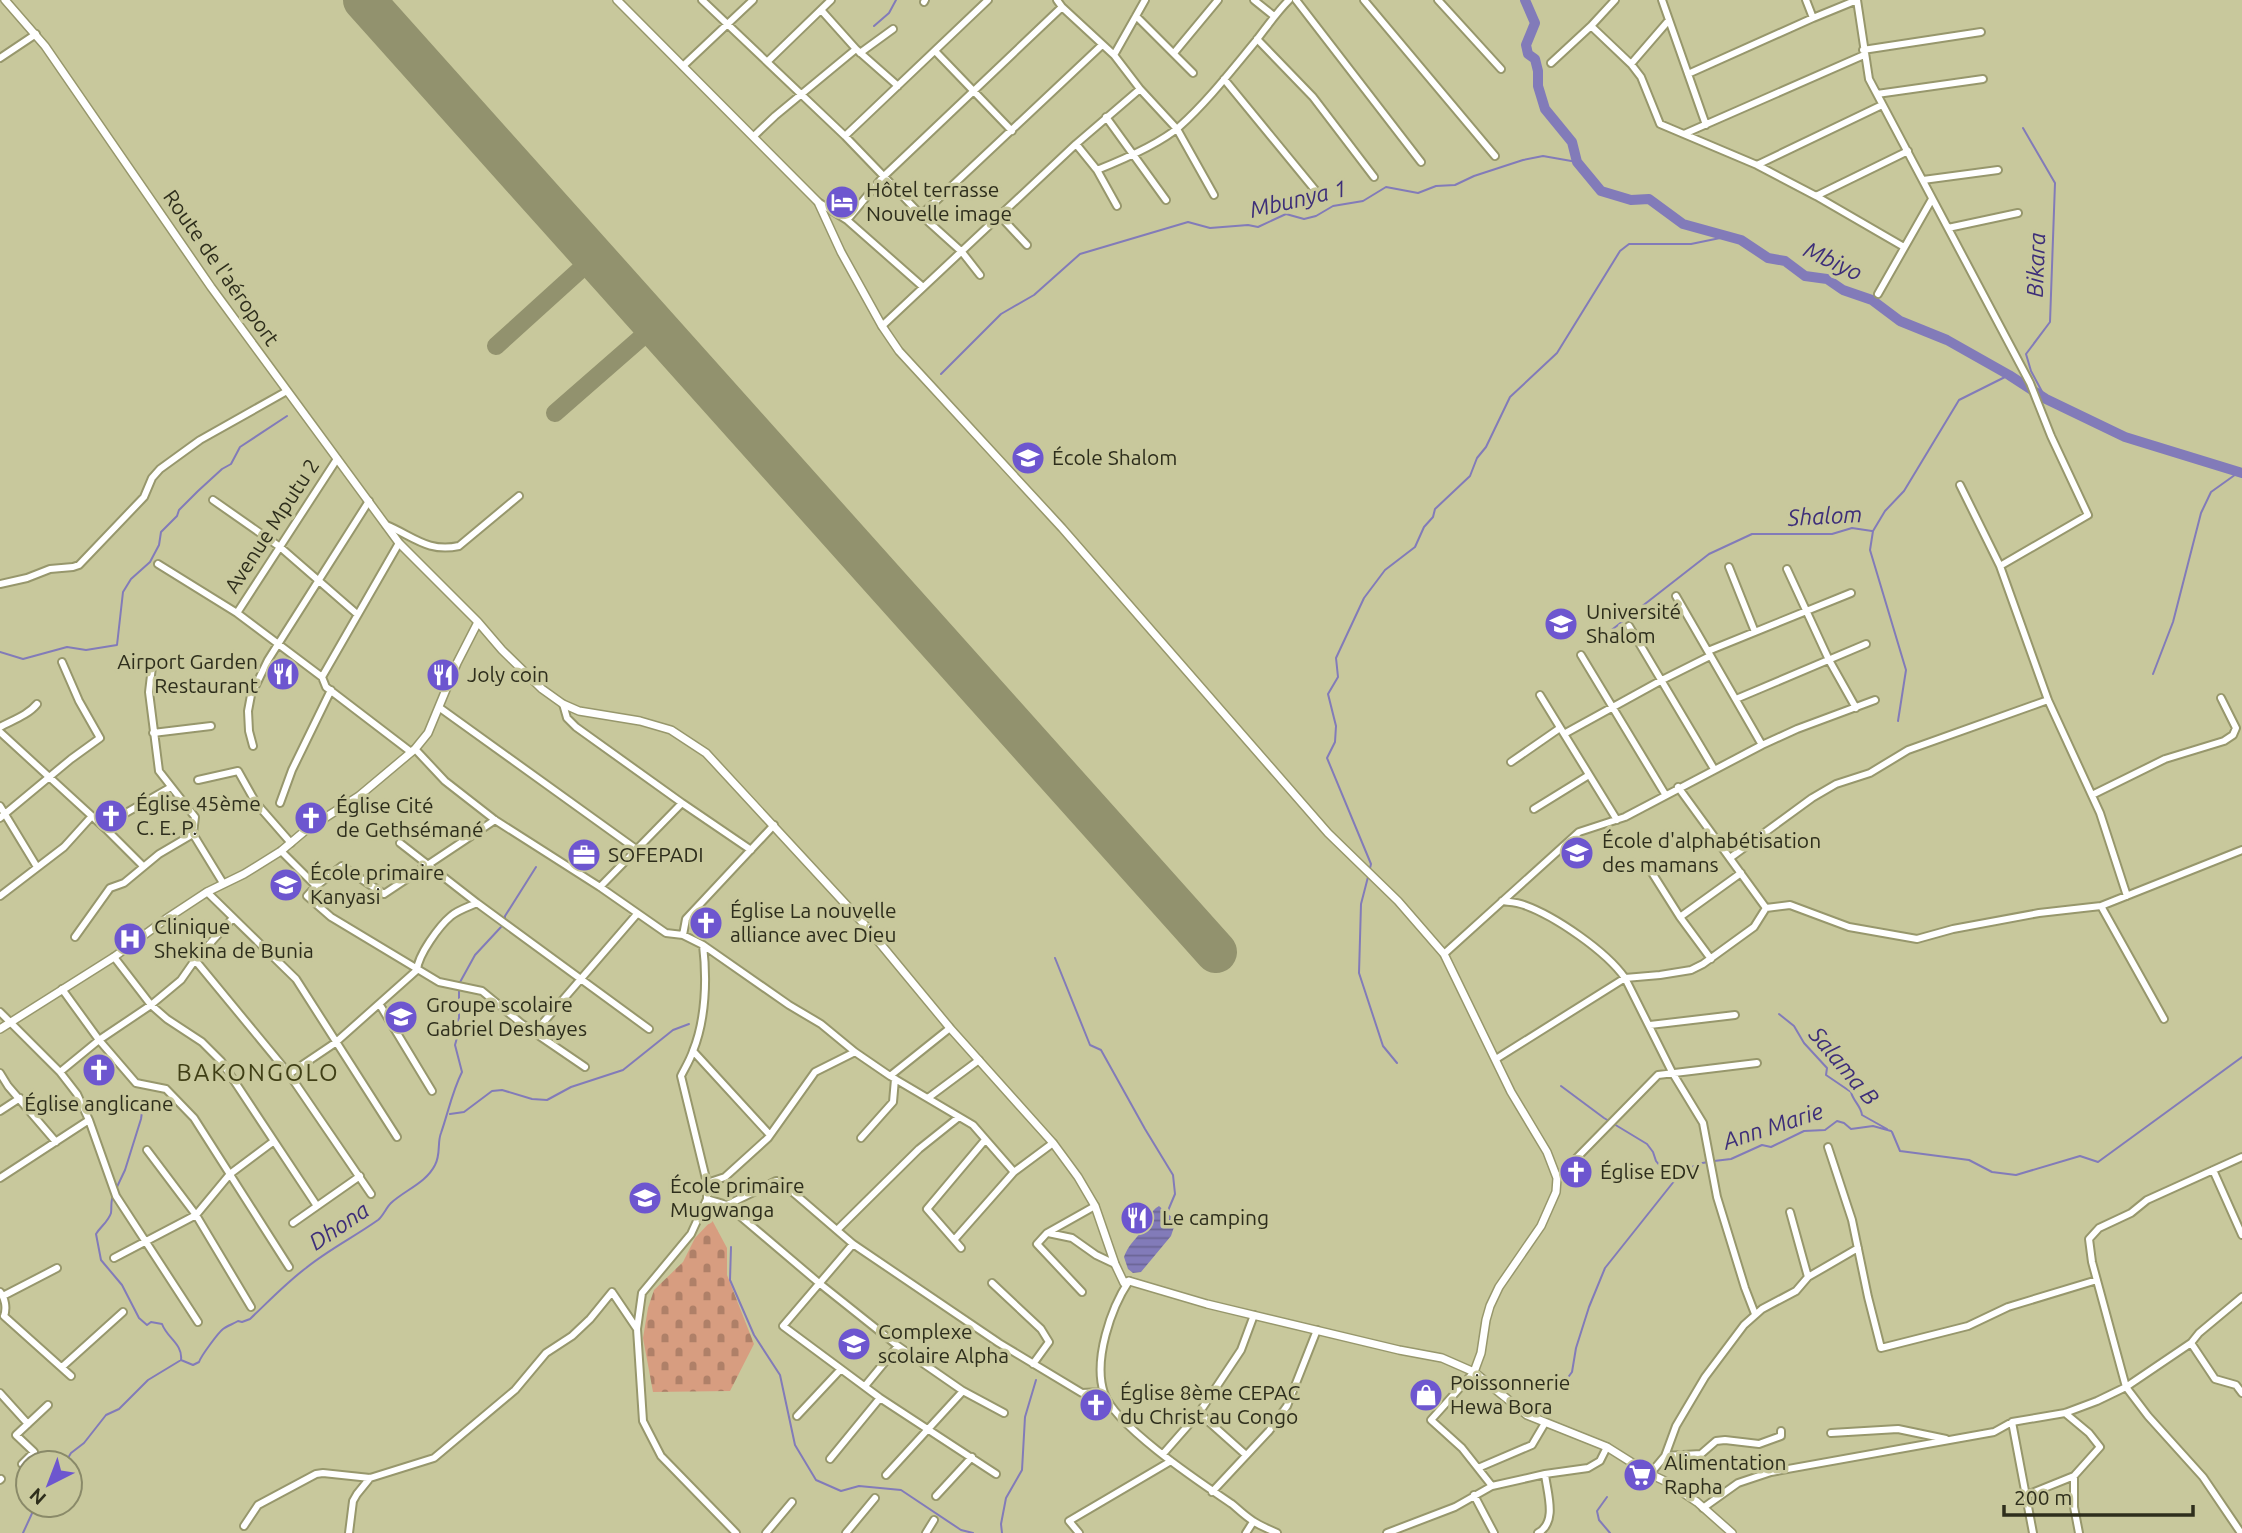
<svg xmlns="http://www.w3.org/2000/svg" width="2242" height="1533" font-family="Ubuntu,sans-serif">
<defs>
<pattern id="cemetery-stones" width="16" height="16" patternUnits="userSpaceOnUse" patternTransform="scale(1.75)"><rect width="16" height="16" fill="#d79d80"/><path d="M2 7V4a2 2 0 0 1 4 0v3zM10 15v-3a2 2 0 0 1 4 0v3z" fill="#af8068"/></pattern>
<pattern id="water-rules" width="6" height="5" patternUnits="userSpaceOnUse" patternTransform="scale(1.75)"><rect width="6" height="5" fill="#827bb9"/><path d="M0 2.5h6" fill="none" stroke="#6b6596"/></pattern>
</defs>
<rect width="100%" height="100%" fill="#c8c89c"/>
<path fill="url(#cemetery-stones)" d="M712,1220l15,28v27l27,69 -24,47 -77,1 -10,-54 5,-30 6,-18 29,-28 12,-24z"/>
<path fill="url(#water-rules)" d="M1159,1206l17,15 -5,15 -30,36 -8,1 -5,-4 -4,-12c6,-15 11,-16 19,-28 5,-8 7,-18 16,-23z"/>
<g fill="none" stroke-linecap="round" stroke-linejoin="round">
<path stroke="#827bb9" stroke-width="2" d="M874,26l15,-13 7,-13
M2023,128l32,55 -5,139 -24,32 5,17 15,28
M941,374l60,-60 33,-19 46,-41 108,-32 22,6 38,-3 10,2 28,-13 18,5 12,-3 17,-10 30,-5 23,-14 32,6 18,-7 19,-1 19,-9 49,-16 20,-4 34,6
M1600,639l109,-85 43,-20h80l20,-6 20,3
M0,652l23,7 44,-12 19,3 31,-5 6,-53 8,-13 19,-17 9,-17 2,-13 16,-16 2,-6 19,-19 24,-22 9,-5 9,-17 47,-31
M2153,674l20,-52 28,-109 10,-21 28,-20
M1898,721l8,-51 -36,-120 3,-19 12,-20 19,-20 55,-91 50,-25
M1370,868l1,-4 -44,-106 8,-16 1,-16 -8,-32 10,-17 -2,-19 28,-60 21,-28 30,-23 9,-20 9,-10 2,-8 35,-33 7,-18 9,-11 24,-50 47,-44 63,-102 9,-7h62l34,-7
M1368,877l-7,27 -2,69 24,73 14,17
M505,920v-4l31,-49
M1055,958l35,87 11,5 44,79 28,46 2,19 -8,19
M459,984l16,-29 26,-28
M1779,1014l15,12 10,17 23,25 -1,7 25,17c2,9 10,14 11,23l25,14
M1561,1086l43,32 43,26 6,8 3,9 16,20
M450,1114l14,-2 28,-21 10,-1 30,9 15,1 24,-13 52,-17 50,-40 16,-6
M1892,1132l8,19 69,9 23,12 24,3 64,-19 18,6 144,-105
M1714,1161l17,-2 31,-14 9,2 33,-16 21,-1 12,-9 7,2 7,6 22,-3 18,5
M116,1189l9,-19 16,-51 1,-7 5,-11
M114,1194c-4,7 -2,11 -3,19 -3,9 -10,13 -15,21l5,26 21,25 17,33 8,7 4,-3 11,2c5,14 21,20 19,36
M731,1247l-1,33 24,55 26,40 15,70 21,35 25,11 18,-5 42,4 60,40 12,3
M1558,1391l14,-19 4,-24 13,-41 16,-39 74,-93 18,-11 11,-2
M65,1463l6,-10 13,-10 22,-28 13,-6 29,-29 33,-20 12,5 6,-3c2,-6 19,-29 24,-33 4,-3 10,-5 15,-8l4,1 8,-3c18,-17 36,-36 56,-51 22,-18 48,-31 72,-48 5,-4 8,-12 13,-17 14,-13 35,-20 44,-38 6,-11 2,-22 6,-32 7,-20 11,-41 21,-61l-7,-27 3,-11 -1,-12 2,-4v-28
M1607,1497l-10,14 2,9 11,13
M23,1533l11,-24 -2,-4
M1002,1533l-1,-9 5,-26 16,-28 3,-53 11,-37"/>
<path stroke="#827bb9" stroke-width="10" d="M1525,0l10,23 -9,22 2,9 7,5 3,12v15l7,23 27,33 5,20 24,29 30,9 18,-1 34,25 58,16 27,18 17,3 20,15 22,3 16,11 29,10 28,21 47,19 62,35 37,24 79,38 117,36"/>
<path stroke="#92926e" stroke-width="18" d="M642,337l4,-11v-10
M496,346l85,-77 5,-9v-11
M555,413l87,-76 12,-4 9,2"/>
<path stroke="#92926e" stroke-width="42" d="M364,0l852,952"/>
<defs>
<path id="minor" d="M702,0l143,136 76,79 41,37 18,23
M1057,0l5,7 52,48 26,34 37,40 37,66
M1254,0l20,16
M1296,0l125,162
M1364,0l131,156
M1438,0l63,69
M1662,0l44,125
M1806,0l7,18
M1857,0l12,79 161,304 21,53 37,79 -88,51 48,134 52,113 27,83
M924,2l1,-2
M822,11l34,38 42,37
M1136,16l57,57
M1591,26l40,38 10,13 19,47 97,41 59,31 88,51
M1257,39l56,58 61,80
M1863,50l118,-18
M936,52l76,79
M860,53l33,-24
M1174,53l44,-53
M1114,55l31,-55
M0,58l36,-24
M768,61l63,-61
M1551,63l40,-37 24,-26
M1631,64l38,-44
M683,66l70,-66
M1688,74l125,-56 44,-18
M1224,79l96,117
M1877,94l106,-15
M1106,117l60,83
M1684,134l180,-79
M754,136l21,-20 81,-67
M845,136l143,-136
M1076,144l21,26 20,36
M1757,165l125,-60
M1097,170c25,-10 61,-25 82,-43 28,-25 52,-56 76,-85 11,-14 21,-29 34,-42
M1923,180l75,-10
M1816,196l92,-45
M818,202l29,18 76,67
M921,215l181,-170
M1000,216l27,29
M847,220l36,-43 179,-170
M1948,228l70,-15
M1878,294l54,-95
M882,326l194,-182 64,-55
M1960,485l40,81
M213,500l67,47 77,67
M386,525c27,11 42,28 73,21l60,-50
M399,543l-77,134 4,10 85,65
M158,564l79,49 85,64
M1729,567l26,65
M1787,569l42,91 27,48
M0,584l27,-6 23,-9 23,-2 6,-2 65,-68 8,-19 8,-9 40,-29 87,-49
M1676,596l86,149
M237,613l100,-154
M1629,626l85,143
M1708,651l143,-58
M1581,655l84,139
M152,667l-3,25 10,79 36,46 -2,17 30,49
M1540,695l77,125
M1736,699l130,-55
M563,704l4,14 9,9 106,76 69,47
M440,708l196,141
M0,727c13,-7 28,-12 37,-23
M0,732l106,97 37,37
M153,733l58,-7
M1564,734l98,-54 48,-24
M253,746l-4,-15 -1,-20 3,-16 17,-35 101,-159
M415,749l30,32 50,39 105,67 66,46 17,2 20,10 86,60 32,19 34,28 35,24 83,49 41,47
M1511,762l49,-34
M198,780l40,-9 18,32 35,40
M1678,787l88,121
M2092,795l73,-36 59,-18 9,-6 3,-7 -15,-30
M280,803l12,-33 39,-80
M0,806l37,61
M1534,809l55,-34
M0,818l71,-59 29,-21 -21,-37 -17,-39
M106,829l6,-8 59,-34
M400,843l77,60 172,126
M281,851l35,35 -9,10 24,21 108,65 43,9 40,33 63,43
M1730,858l82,-60 24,-14 34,-11 38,-23 140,-50
M1649,868l31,49 31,42
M316,886l26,-20 42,28 111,-74
M600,887l82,-84
M207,892l89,87 101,158
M0,896l64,-49 28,-31
M1502,901c7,1 15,1 22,4 31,11 82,46 101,73l47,94 31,51 14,74 28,91 10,26
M2101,906l63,113
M1680,917l61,-44
M683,935l3,-16 88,-94
M75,937l35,-49 14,-5 35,-29 34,-20
M703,945c4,33 3,74 -10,106 -3,9 -8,17 -12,25l26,107v16l-16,35 -49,59 -5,36 6,92 18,35 75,77
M1444,954l135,-122 46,-15 137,-72 35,-16 78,-29
M114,957l37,48 16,14 35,23 19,19 96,145
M195,960l94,114 82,120
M62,989l37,51 37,43 30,6 28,29 95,149
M380,1005l52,86
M0,1012l60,60 17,22 12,26 27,76 82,126
M1650,1025l85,-10
M535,1032l102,-118
M693,1051l77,84
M1496,1059l129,-81 35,-3 31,-5 12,-6 51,-37 12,-19 24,-3 59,22 68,12 36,-10 86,-16 62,-7 141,-56
M60,1072l39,-32 52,-35 30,-25 14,-20 38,-42
M0,1073l8,13 48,56
M289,1074l46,-31 82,-73c1,-15 22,-44 34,-54 7,-6 17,-9 26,-13
M890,1076l60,-48
M928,1098l51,-38
M0,1111l20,-13
M861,1138l32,-36 2,-23
M1828,1147l24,73 16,77 13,51 87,-22 40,-19 89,-27
M147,1150l49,65 55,92
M2213,1170l29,65
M0,1178l89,-58
M1557,1178l101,-103 99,-12
M707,1183l18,-6 43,-39 47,-66 40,-20
M707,1199l20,6 92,78 79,63 65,45 41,22
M727,1205l49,-24 5,1 72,62 146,99 83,50 21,-1
M1790,1212l18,65
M293,1223l67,-47
M837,1230l82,-81 40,-32
M1048,1233l24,5 24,17 19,9
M954,1240l60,-68 39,-29
M853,1244l-70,82 97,72 116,76
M961,1248l-34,-39 58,-69
M114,1258l82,-43 34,-41 44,-33
M1129,1281c-18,27 -36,79 -25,112 11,33 97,90 128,111 7,6 13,12 21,17 7,5 16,8 24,12
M992,1283l49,46 8,13 -16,22
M0,1292c5,6 7,16 4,24
M1082,1292l-45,-48 10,-11 48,-27
M3,1296l54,-28
M4,1316l67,60
M2191,1343l24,36 21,6 6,8
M62,1367l61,-55
M1474,1372l-43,48 31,28 30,38
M865,1386l33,-40
M0,1393l28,31
M1199,1413l47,42
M797,1416l44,-47
M2012,1422l21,111
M1831,1433l67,-4 48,10
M1163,1454l36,-41 42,-63 13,-35
M1665,1456l11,-30 29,-49 39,-52 18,-16 34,-18 12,-14 50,-29
M830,1459l50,-61
M22,1464l12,-12 -18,-17 32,-30
M1478,1468l54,-23 13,-22
M1650,1474l15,-18 36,-2 15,-13 9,-1 34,4 22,-8v-5
M886,1475l77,-84
M2074,1476v31l5,26
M0,1480l1,-1
M1212,1492l57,-61 18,-25 30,-76
M1474,1495l20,38
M2027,1495l47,-19 26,-29 -11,-14 -24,-20
M936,1496l36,-39
M1703,1508l35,-25 33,-11 223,-40 18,-10 53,-9 32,-12 29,-14 65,-44 8,-10 43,-36
M244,1526l14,-21 58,-31 7,-1 47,5 64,-20 81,-68 31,-37 26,-17 18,-17 22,-27 25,37
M349,1533l4,-32 4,-7 13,-16
M766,1533l26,-31
M846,1533l29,-35
M926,1533l8,-13
M1079,1533l-10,-12 102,-60
M1246,1533l7,-11
M1387,1533l68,-26 37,-21 53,-12 43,-6 12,-7 7,-14
M1538,1533c20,-11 9,-40 7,-59
M2241,1533l-38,-56 -55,-61 -22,-29 -34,-125 -3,-23 10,-11 32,-15 16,-13 95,-43"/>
<path id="tertiary" d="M5,0l40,46 166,241 188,256 79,79 24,28 40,39 21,15 16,7 61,10 31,9 35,23 158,171 86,104 103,115 25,34 17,29 20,58 9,19 5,-2 78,23 192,46 43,8 32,14 53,43 80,32 43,27 17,8 30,20 35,31
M617,0l201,202 23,50 41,74 17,25 163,177 266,305 70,68 46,53 67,138 36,60 10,26 -1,14 -15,34 -42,61 -9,19 -4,14 -5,33 -7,19
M0,1029l114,-72 52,-38 41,-27 37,-18 37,-23 25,-21 53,-34 56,-47 13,-16 29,-70 21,-41"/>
</defs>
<use href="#minor" stroke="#97976c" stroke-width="10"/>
<use href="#tertiary" stroke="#97976c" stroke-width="10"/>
<use href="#minor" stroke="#fff" stroke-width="6"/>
<use href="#tertiary" stroke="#fff" stroke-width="7"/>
</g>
<defs>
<symbol id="hotel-disc" viewBox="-11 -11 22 22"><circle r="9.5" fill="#6d56cf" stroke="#c8c89c"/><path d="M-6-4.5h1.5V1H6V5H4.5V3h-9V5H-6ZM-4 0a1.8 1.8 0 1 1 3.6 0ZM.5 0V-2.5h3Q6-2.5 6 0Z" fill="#fff"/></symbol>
<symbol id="school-disc" viewBox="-11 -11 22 22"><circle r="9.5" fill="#6d56cf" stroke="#c8c89c"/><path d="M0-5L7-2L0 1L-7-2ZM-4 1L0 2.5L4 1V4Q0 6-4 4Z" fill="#fff"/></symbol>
<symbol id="university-disc" viewBox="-11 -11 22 22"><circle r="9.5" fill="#6d56cf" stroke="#c8c89c"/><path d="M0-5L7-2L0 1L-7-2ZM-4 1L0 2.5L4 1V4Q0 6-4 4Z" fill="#fff"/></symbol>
<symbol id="restaurant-disc" viewBox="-11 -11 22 22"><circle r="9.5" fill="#6d56cf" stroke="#c8c89c"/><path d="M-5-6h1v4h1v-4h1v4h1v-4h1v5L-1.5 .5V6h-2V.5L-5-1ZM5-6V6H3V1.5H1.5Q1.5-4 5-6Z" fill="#fff"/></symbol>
<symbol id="church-disc" viewBox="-11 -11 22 22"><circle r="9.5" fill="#6d56cf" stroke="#c8c89c"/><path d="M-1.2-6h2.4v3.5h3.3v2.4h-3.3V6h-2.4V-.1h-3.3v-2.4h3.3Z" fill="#fff"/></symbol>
<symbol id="office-disc" viewBox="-11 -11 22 22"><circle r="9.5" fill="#6d56cf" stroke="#c8c89c"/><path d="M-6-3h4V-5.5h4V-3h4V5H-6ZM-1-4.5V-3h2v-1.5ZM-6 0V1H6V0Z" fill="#fff"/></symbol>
<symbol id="hospital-disc" viewBox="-11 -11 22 22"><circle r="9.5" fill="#6d56cf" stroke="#c8c89c"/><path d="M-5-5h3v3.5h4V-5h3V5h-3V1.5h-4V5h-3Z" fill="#fff"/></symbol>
<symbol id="shop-disc" viewBox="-11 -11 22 22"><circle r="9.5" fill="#6d56cf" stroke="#c8c89c"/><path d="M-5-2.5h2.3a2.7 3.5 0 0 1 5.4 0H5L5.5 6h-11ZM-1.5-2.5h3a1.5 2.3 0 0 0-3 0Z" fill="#fff"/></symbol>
<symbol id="supermarket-disc" viewBox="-11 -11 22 22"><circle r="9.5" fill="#6d56cf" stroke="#c8c89c"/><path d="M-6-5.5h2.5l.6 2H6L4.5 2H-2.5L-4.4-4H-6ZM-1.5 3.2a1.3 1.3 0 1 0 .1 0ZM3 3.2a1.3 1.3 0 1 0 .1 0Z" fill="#fff"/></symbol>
</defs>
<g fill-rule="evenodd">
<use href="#hotel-disc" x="823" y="183" width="38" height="38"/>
<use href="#school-disc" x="1009" y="439" width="38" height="38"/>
<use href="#university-disc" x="1542" y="605" width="38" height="38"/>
<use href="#restaurant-disc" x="264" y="655" width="38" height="38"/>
<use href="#restaurant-disc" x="424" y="656" width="38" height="38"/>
<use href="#church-disc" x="92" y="797" width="38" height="38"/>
<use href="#church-disc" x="292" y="799" width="38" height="38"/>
<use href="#school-disc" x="1558" y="834" width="38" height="38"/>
<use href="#office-disc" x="565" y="836" width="38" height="38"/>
<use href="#school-disc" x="267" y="866" width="38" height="38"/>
<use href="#church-disc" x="687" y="904" width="38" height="38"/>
<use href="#hospital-disc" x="111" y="920" width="38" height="38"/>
<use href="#school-disc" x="382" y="998" width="38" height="38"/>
<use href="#church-disc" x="80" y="1051" width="38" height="38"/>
<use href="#church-disc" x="1557" y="1153" width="38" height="38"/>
<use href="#school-disc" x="626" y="1179" width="38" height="38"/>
<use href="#restaurant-disc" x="1118" y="1199" width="38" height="38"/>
<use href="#school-disc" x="835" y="1325" width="38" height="38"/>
<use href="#shop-disc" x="1407" y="1376" width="38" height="38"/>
<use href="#church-disc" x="1077" y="1386" width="38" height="38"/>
<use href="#supermarket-disc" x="1621" y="1456" width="38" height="38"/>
</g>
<g text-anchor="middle" stroke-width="7" stroke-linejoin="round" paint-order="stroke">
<g font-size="21" fill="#2e2e1c" stroke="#c8c89c" text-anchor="start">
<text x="866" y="197">Hôtel terrasse<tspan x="866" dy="24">Nouvelle image</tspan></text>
<text x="1052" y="465">École Shalom</text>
<text x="1586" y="619">Université<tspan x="1586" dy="24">Shalom</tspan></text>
<text x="258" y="669" text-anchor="end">Airport Garden<tspan x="258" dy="24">Restaurant</tspan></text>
<text x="467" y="682">Joly coin</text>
<text x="136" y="811">Église 45ème<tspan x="136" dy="24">C. E. P.</tspan></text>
<text x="336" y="813">Église Cité<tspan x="336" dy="24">de Gethsémané</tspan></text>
<text x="1602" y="848">École d'alphabétisation<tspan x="1602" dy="24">des mamans</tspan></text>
<text x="608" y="862">SOFEPADI</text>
<text x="310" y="880">École primaire<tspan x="310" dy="24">Kanyasi</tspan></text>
<text x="730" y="918">Église La nouvelle<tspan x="730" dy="24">alliance avec Dieu</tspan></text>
<text x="154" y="934">Clinique<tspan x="154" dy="24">Shekina de Bunia</tspan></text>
<text x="426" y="1012">Groupe scolaire<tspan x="426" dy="24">Gabriel Deshayes</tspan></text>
<text x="99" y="1111" text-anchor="middle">Église anglicane</text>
<text x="1600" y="1179">Église EDV</text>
<text x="670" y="1193">École primaire<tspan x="670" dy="24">Mugwanga</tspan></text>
<text x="1162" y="1225">Le camping</text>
<text x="878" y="1339">Complexe<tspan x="878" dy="24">scolaire Alpha</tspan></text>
<text x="1450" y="1390">Poissonnerie<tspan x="1450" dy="24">Hewa Bora</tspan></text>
<text x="1120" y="1400">Église 8ème CEPAC<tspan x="1120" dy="24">du Christ au Congo</tspan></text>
<text x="1664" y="1470">Alimentation<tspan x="1664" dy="24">Rapha</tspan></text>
</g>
<g font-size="21" fill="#2e2e1c" stroke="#c8c89c">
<text transform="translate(221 268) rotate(55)" y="7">Route de l'aéroport</text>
<text transform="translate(272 526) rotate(-57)" y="7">Avenue Mputu 2</text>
</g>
<g font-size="23" font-style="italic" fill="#3d2e79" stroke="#c8c89c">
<text transform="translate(1298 199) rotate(-13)" y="8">Mbunya 1</text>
<text transform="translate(1833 261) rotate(25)" y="8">Mbiyo</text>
<text transform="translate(2036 265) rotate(-88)" y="8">Bikara</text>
<text transform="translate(1825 516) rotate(-3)" y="8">Shalom</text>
<text transform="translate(1844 1066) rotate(50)" y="8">Salama B</text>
<text transform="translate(1773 1126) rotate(-18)" y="8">Ann Marie</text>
<text transform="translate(339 1226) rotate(-34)" y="8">Dhona</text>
</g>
<g font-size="24" letter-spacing="2" fill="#403f16" stroke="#c8c89c">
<text x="258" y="1081">BAKONGOLO</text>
</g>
</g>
<g transform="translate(49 1484) rotate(222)"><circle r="33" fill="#c8c89c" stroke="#8a8a69" stroke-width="2"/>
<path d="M0-5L12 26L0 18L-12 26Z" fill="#6d56cf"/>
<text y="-10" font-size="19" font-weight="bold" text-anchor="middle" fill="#2e2e1c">N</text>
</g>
<path d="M2004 1505v10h189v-10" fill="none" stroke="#2e2e1c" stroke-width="3.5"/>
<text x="2014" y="1505" font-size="21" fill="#2e2e1c" stroke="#c8c89c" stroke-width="5" paint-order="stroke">200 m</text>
</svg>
